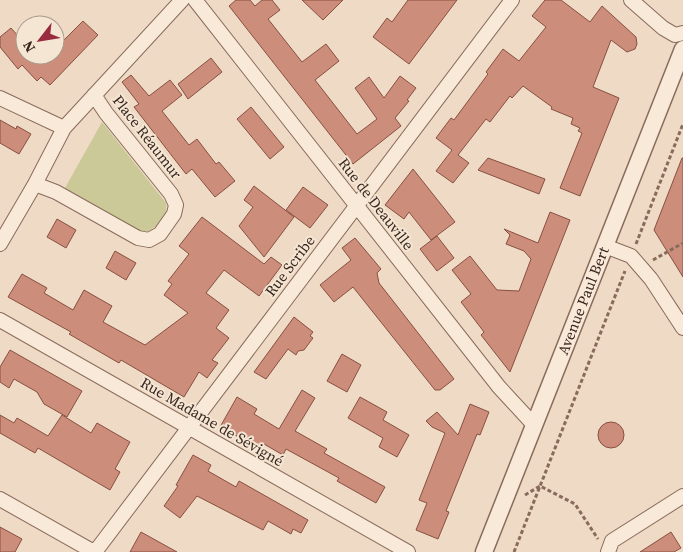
<svg xmlns="http://www.w3.org/2000/svg" width="683" height="552" font-family="'Source Serif 4',serif">
<rect width="100%" height="100%" fill="#eedac5"/>
<path fill="#ccc998" d="M102,122l64,81c2,16 -9,24 -22,30l-79,-45z"/>
<path fill="#cc8d7b" stroke="#885041" d="M236,0h14l5,6 7,-6h10l8,10 -12,9 34,43 24,-18 13,17 -24,19 42,54 20,-15 -22,-31 14,-11 15,21 16,-22 16,12 -9,12 2,1 -14,17 6,8 -48,38 -124,-158z
M302,0h41l-20,20z
M408,0h49l-48,64 -36,-27 14,-19 5,4z
M545,0h16l29,22 12,-16 34,31 1,7 -2,5 -8,3 -16,-12 -18,47 26,11 -39,98 -20,-8 22,-55 -4,-2 2,-3 -9,-4 2,-6 -22,-9 1,-2 -29,-21 -11,12 -2,-2 -20,26 -4,-3 -28,36 11,8 -16,20 -17,-12 16,-21 -16,-12 15,-20 3,2 34,-46 -2,-2 17,-23 16,12 27,-34 -14,-11z
M83,21l15,14 -48,50 -9,-8 -4,4 -15,-16 -4,4 -18,-22v-10l11,-9 14,16v11h30v-6z
M211,58l11,14 -34,27 -10,-15z
M131,75l18,21 21,-16 12,15 -20,16 27,34 8,-6 19,25 3,-2 16,19 -20,16 -23,-28 -6,5 -52,-67 5,-3 -17,-22z
M251,107l33,40 -14,12 -33,-40z
M0,120l16,9 1,-3 14,8 -12,20 -19,-11z
M488,158l57,21 -6,15 -61,-24z
M682,158h1v119l-29,-47z
M413,169l42,53 -24,18 -22,-28 -5,7 -19,-14z
M254,186l40,31 -30,40 -25,-31 14,-19 -9,-7z
M303,187l25,18 -18,23 -24,-18z
M550,212l20,8 -60,152 -29,-37 3,-3 -23,-30 10,-8 -19,-24 18,-14 27,34 22,1 12,-32 -7,-8 -18,-7 4,-9 -6,-6 34,14z
M202,217l62,47 7,-7 11,8 -23,31 -35,-26 -18,23 23,17 -13,18 13,10 -17,22 6,3 -11,15 -8,-6 -15,25 -63,-37 -2,3 -50,-29 2,-2 -63,-35 14,-23 25,14 -3,5 29,17 11,-20 28,16 -9,16 42,23 43,-32 -24,-18 8,-11 -4,-3 21,-27 -10,-8z
M57,219l19,11 -10,18 -19,-11z
M437,236l17,22 -17,13 -17,-22z
M355,238l26,31 -4,4 2,10 75,96 -14,11h-5l-82,-103 -19,15 -14,-17 31,-25 -9,-12z
M115,251l21,12 -10,17 -20,-12z
M294,317l19,15 -3,4 3,2 -9,12 -6,1 -2,4 -8,-6 -22,30 -12,-7z
M10,350l72,41 -15,26 -23,-13 -7,-12 -23,-13 -5,9 -9,-6v-15z
M342,354l19,11 -14,27 -20,-11z
M302,390l13,8 -20,33 32,18 -3,4 61,34 -9,16 -39,-22 2,-3 -53,-29 -3,6 -19,-11 -3,5 -41,-22 17,-30 20,12 -3,5 25,15z
M360,397l27,15 -4,8 26,15 -12,22 -18,-10 4,-9 -35,-20z
M470,404l19,8 -9,23 -3,-1 -31,77 3,1 -11,27 -22,-9 11,-27 -8,-3 26,-67 -13,-6 -6,-6 11,-9 21,23z
M0,415l14,8 3,-5 31,18 14,-21 29,18 6,-10 33,19 -15,27 5,3 -10,18 -72,-42 -3,5 -35,-20z
M598 435a13 13 0 1 1 26 0a13 13 0 1 1-26 0Z
M193,455l18,10 -3,6 28,16 3,-6 69,39 -7,13 -8,-4 -2,5 -23,-13 -5,9 -66,-34 -17,22 -16,-12 14,-20 -2,-1z
M0,527l22,12 -7,13h-15z
M141,532l36,20h-47z
M671,532l10,16 -7,4h-34z"/>
<g fill="none" stroke-linecap="round" stroke-linejoin="round">
<defs>
<path id="minor" d="M195,0l304,387 35,38
M631,0l32,28 12,7 8,-2
M0,98l64,30
M35,184l21,8 82,46 11,2 11,-6 14,-20 2,-9 -5,-11 -65,-81 -12,-18
M0,244l35,-60 29,-56 118,-128
M605,246l26,10 20,23 32,49
M0,320l408,232
M0,499l94,53
M95,552l417,-552
M608,552l4,-11 71,-45"/>
<g id="tertiary">
<path id="s1" d="M484,552l199,-503"/>
</g>
</defs>
<use href="#minor" stroke="#896b5b" stroke-width="16"/>
<use href="#tertiary" stroke="#896b5b" stroke-width="19"/>
<path stroke="#896b5b" stroke-width="3" stroke-dasharray="4 2.5" stroke-linecap="butt" d="M636,244l47,-120
M653,260l30,-17
M525,495l15,-9 35,18 23,35
M514,552l111,-281"/>
<use href="#minor" stroke="#f9e9d8" stroke-width="14"/>
<use href="#tertiary" stroke="#f9e9d8" stroke-width="16"/>
</g>
<g text-anchor="middle" stroke-width="4" stroke-linejoin="round" paint-order="stroke">
<g font-size="15" fill="#39261f" stroke="#f5e6d4">
<text transform="translate(147 137) rotate(52)" y="5">Place Réaumur</text>
<text transform="translate(376 204) rotate(52)" y="5">Rue de Deauville</text>
<text transform="translate(290 266) rotate(-53)" y="5">Rue Scribe</text>
<text dy="5" stroke="none"><textPath href="#s1" startOffset="270">Avenue Paul Bert</textPath></text>
<text transform="translate(212 422) rotate(30)" y="5">Rue Madame de Sévigné</text>
</g>
</g>
<g transform="translate(40 40) rotate(239)"><circle r="24" fill="#f5e6d4" stroke="#aa998c"/>
<path d="M0-4L9 19L0 12L-9 19Z" fill="#982b40"/>
<text y="-8" font-size="14" font-weight="bold" text-anchor="middle" fill="#39261f">N</text>
</g>
</svg>
